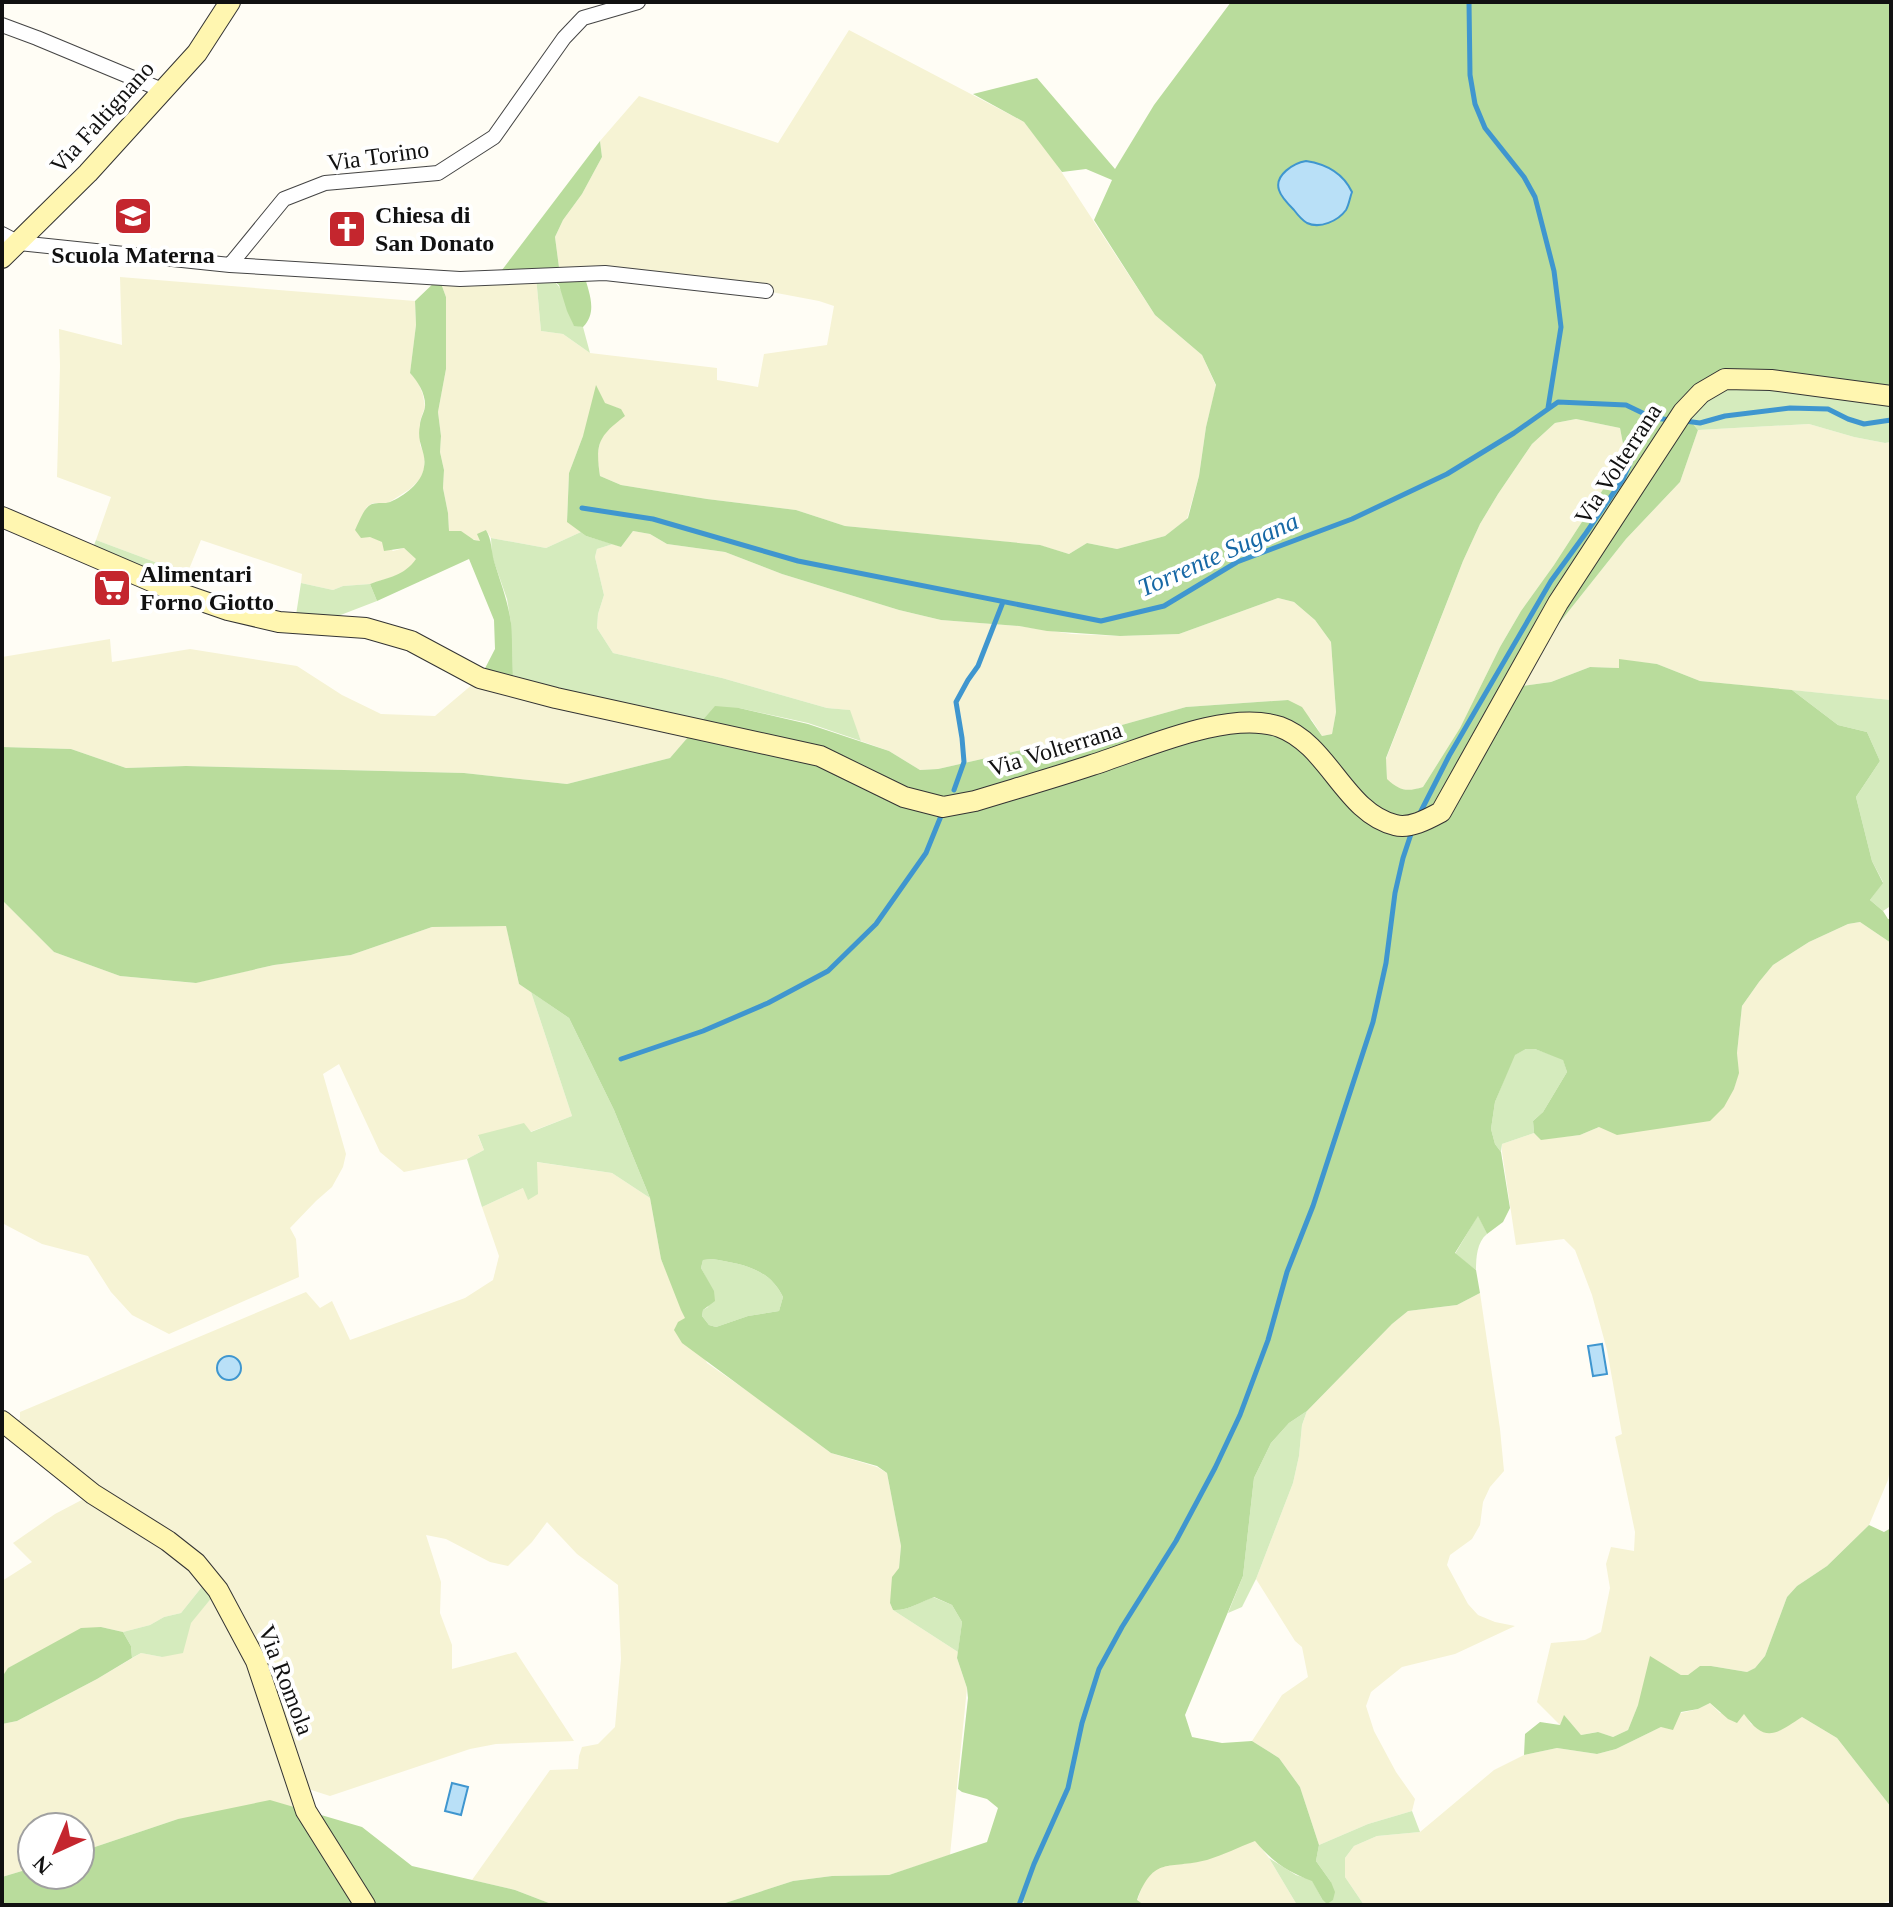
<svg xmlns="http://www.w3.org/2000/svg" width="1893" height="1907" font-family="Georgia,serif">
<rect width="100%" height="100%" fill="#fffdf5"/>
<path fill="#f6f3d4" d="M849,30l175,92 27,34 104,159 47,40 14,31 -10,41 -7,49 -12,43 -22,17 -48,13 -30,-6 -18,11 -30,-9 -194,-19 -49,-16 -89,-11 -86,-14 -21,-9 -3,-19 4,-20 9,-9 11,-19 -16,-5 -22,32 -14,37 -2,48 14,11 -35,16 -55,-10 -5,-8 -5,12 -32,-11 -1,-18 -5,-25 1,-18 -4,-18 1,-16 -3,-24 8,-43v-72l-7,-19 97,-2 5,55 22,3 27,19 127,15v12l41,7 6,-33 63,-9 7,-39 -15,-5 -53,-10 -206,-16 -5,-38 8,-17 19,-26 20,-37 -2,-16 39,-45 139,47z
M120,277l295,24 1,24 -6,48 8,9 5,13 2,12 -5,14v24l5,11 -1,13 -3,9 -11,11 -22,14h-15l-6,4 -12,23 28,12 10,9 11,-3 13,11 -8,10 -13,7 -26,8 -27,2 -10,4 -32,-7 1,-9 -101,-34 -14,34 -91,-34 15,-43 -54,-20 3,-111 -1,-37 63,16z
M1576,419l44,9 4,21 -11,25 -59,91 -33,46 -21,36 -40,81 -37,59 -12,4 -15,-3 -9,-8 -1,-21 77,-198 17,-37 18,-30 34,-50 23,-21z
M1809,424l45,13 31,6 6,-1v258l-191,-19 -43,-17 -38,-4 1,8 -30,-1 -39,15 -29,4 19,-40 85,-107 54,-57 18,-52z
M633,531l17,3 17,10 58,8 57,22 117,36 42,10 78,6 53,8 48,2 59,-2 99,-36 16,4 21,18 16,22 5,70 -4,22 -10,2 -10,-16 -24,-20 -102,7 -107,30 -141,32 -18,1 -31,-19 -28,-10 -12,-31 -22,-2 -105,-30 -109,-25 -16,-25 1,-14 6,-19 -9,-38 2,-8 16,-5 8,3z
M110,639l2,23 78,-13 107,17 45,29 39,19 54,2 45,-38 216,51 -26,29 -103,26 -103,-11 -278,-7 -60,2 -55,-19 -69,-2v-90z
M2,900l52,52 66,24 75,7 79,-18 77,-10 81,-28 74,-2 13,59 12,8 41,124 -42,16 -52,4 6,14 -17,9 -63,13 -24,-20 -41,-88 -16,10 23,80 -3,13 -11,20 -16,14 -26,27 6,11 3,38 -130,57 -37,-19 -21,-23 -23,-36 -46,-12 -40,-21z
M1860,922l31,21v520l-3,17 -19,45 -42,41 -30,20 -10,11 -22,59 -10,12 -8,4 -36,-6 -23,9h-7l-8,-4 -35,34 -10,25 -15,7 -16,-5 -16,3 -17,-19 -4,9 -23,-23 14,-59 34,-3 16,-8 9,-44 -4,-24 5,-17 23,4 1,-19 -20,-95 7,-3 -15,-84 -15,-55 -17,-45 -11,-11 -48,6 -14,-93v-8l32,-11 7,6 39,-4 19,-8 135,-38 4,-16 -1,-20 5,-47 17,-24 14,-17 36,-23 39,-18z
M536,1162l76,11 38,25 11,61 25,59 21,45 52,36 72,54 46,14 10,6 14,73 -2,22 -9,35 3,7 65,42 -1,6 10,30 -17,167 -61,20 -57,1 -39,5 -74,24h-165l-39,-15 -43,-10 78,-110 28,-1 1,-13 3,-9 16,-3 17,-17 6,-68 -3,-74 -41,-31 -30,-32 -15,20 -24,24 -18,-4 -44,-23 -20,-4 15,47 -1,31 12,32v24l64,-17 58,89 -78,3 -26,5 -140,47 -25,-8 -88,-214 -204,-151 7,-4v-7l286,-120 14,16 12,-7 18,39 115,-42 28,-18 6,-24 -17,-49 41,-19z
M1480,1293l20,136 4,42 -14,16 -7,15 -3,23 -8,14 -22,16 -3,10 21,39 10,11 17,7 20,4 -60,28 -53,13 -31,25 -5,14 8,25 22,41 19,27 -3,12 -44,13 -49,21 -19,-58 -21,-29 -27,-17 30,-46 26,-18 -6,-30 -7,-6 -39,-62 37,-96 6,-27 3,-31 5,-14 85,-87 16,-13 49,-6z
M93,1494l116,84 -28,35 -17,4 -14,8 -27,7 -22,-5 -48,18 -30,15 -14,8 -7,9v-96l30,-19 -19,-19 42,-29z
M218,1590l88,221 -128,8 -98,33v-25h-48v41l-30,9v-153l15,-3 80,-42 44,-26 21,4z
M1710,1703l10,10h24l7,11 25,8 26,-15 35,21 54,69v93l-12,5h-515l-19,-28v-19l9,-12 23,-10 43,-4 74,-62 30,-15 33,-7 40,6 19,-5 45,-22 20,-14 17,-4z
M1255,1840l14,18 28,47h-153l-7,-4 8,-22 14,-12 49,-8z"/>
<path fill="#d5ebbd" d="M536,276c29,-1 28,28 38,49l9,2 7,26 -27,-19 -22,-3z
M1725,379l166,17v46l-6,1 -31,-6 -45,-13 -111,6 -15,-18z
M581,532l5,4 27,8 -16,5 -2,8 9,38 -6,19 -1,14 16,25 109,25 105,30 23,2 11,31 -53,-18 -69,-15 -43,21 -182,-42 -3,-21v-43l-4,-24 -15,-43 -1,-18 55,10z
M96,540l91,34 -8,19 -89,-38z
M301,583l32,7 10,-4 27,-2 7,17 -39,15 -42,-1z
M1792,690l99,10v210l-2,-3 -6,4 -13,-11 13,-18 -11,-21 -16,-64 24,-36 -13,-29 -29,-7z
M531,992l38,26 45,92 36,88 -38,-25 -75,-11 1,32 -10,6 -5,-12 -41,19 -15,-48 17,-9 -6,-15 46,-12 7,9 41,-16z
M1526,1049h9l28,10 4,13 -24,40 -10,9 1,12 -32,11 -1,8 -6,-8 -4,-15 4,-27 19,-47z
M1478,1215l9,19c-10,8 -11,23 -11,36l-21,-16z
M712,1259c30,5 57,9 71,38l-4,14 -31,5 -32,11 -7,-2 -7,-9 1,-6 5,-3 5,-16 -12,-23 2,-8z
M1307,1411l-5,14 -3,31 -6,27 -37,96 -14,28 -14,6 15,-37 11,-98 17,-35 18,-20z
M209,1578l9,12 -27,33 -8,30 -21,4 -21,-4 -9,5 -1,-12 -8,-14 27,-7 14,-8 17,-4z
M933,1597l19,8 10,17 -4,30 -65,-42c14,1 28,-8 40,-13z
M1412,1811l8,21 -43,4 -23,10 -9,12v19l19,28h-18l-1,-2 -3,2h-45l-28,-47 27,17 16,5 10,19 9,-17 -15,-21 3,-16 49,-21z"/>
<path fill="#b9dc9c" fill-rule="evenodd" d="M1231,2h660v394l-166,-17 -42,33 15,18 -18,52 -54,57 -85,107 -19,40 29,-4 39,-15 29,1v-9l38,5 43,17 92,9 46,35 29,7 13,29 -24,36 16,64 11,22 -13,17 13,11 5,8h3v24l-31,-21 -12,2 -39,18 -36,23 -14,17 -17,24 -5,47 2,20 -5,16 -10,18 -14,14 -93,14 -18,-8 -19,8 -39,5 -7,-7 -1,-12 10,-9 24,-40 -4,-12 -28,-11h-9l-11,6 -20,47 -4,27 4,15 6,8 9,56 -7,14 -16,12 -9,-18 -23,37 21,17 4,23 -23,12 -49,6 -16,13 -85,87 -18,12 -18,20 -17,35 -11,98 -58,139 7,22 30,6 30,-2 27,17 21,29 19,58 -3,16 15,21 4,10 -2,8 -6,4 -5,-5 -10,-18c-26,-10 -40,-20 -57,-40 -16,6 -32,14 -48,19 -39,10 -53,-5 -70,40l7,5h-119l-2,-4 -10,4h-294l74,-24 39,-5 57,-1 98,-33 11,-34 -11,-9 -25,-7 -4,-3 10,-91 -1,-10 -10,-30 5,-36 -10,-17 -18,-8c-13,5 -27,14 -41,13l-3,-7 2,-26 7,-9 2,-22 -14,-73 -10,-7 -46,-13 -149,-110 -8,-13 4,-8 7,-4 -4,-8 -20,-51 -11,-61 -36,-88 -45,-92 -50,-34 -13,-58 -74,1 -81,28 -77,10 -78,18 -76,-7 -66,-24 -52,-52v-153l69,2 55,19 60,-2 278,7 103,11 103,-26 45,-52 24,2 69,16 81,27 31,19 18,-1 141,-32 107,-30 102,-7 14,7 20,29 10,-2 4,-22 -5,-70 -16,-22 -21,-18 -16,-4 -99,36 -59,2 -73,-5 -28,-5 -78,-6 -42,-10 -117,-36 -57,-22 -58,-8 -17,-10 -17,-3 -12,16 -35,-11 -19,-14 2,-49 14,-37 13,-51 9,18 16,6 4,7c-26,20 -30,27 -25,60l21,9 86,14 89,11 49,16 195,19 29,9 18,-11 30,6 48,-13 23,-18 11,-42 7,-49 10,-42 -14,-30 -47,-40 -61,-95 18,-40 -26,-11 -24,3 -38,-50 -51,-28 64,-16 78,91 39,-64zM1576,419l44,9 4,21 -11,25 -59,91 -33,46 -21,36 -40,81 -37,59c-16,5 -23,4 -36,-8l-1,-21 77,-197 17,-37 18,-30 34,-50 23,-21zM712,1259c30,5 57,9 71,38l-4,14 -31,5 -32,11 -7,-2 -7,-9 1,-6 12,-9 -1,-10 -13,-23 2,-8z
M600,141l2,16 -20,37 -19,26 -8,17 5,38 24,-1c5,19 14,38 -1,53l-9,-1 -7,-15 -8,-26 -12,-9 -45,-6z
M439,278l7,19v72l-8,43 3,24 -1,16 4,18 -1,18 5,25 1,18h12l13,9 6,1 -3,-7 9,-4c6,10 5,20 8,31 6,20 14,40 17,62 2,21 0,42 3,64l-34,-9 15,-29 -1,-29 -25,-61 -92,42 -7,-17c19,-7 34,-8 46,-25l-12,-11 -20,3 -2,-9 -12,-5 -9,1 -6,-8c4,-8 9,-23 17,-26 6,-2 13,0 18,-2 14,-6 32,-19 34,-35 3,-15 -8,-23 -4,-42 0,-6 4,-12 5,-18 1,-13 -7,-25 -15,-34l6,-48 -1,-24z
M1869,1525l15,7 7,-4v279l-54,-69 -35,-21c-26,17 -37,27 -58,-3l-7,9 -9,-4 -18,-16 -12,6 -17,3 -8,18 -12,-3 -45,22 -19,5 -40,-6 -33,7 1,-21 15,-12 20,3 4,-10 17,20 17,-3 15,5 15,-7 10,-25 12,-49 31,19h7l12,-9h11l36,6 8,-4 10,-12 22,-59 10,-11 30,-20z
M101,1627l22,5 8,14 1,12 -35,21 -80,42 -15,3v-47l6,-9 73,-40z
M270,1800l92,27 50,39 103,24 39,15h-552v-28l30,-9v7h48v-23l98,-33z"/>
<path fill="#b9e0f7" stroke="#3f96cf" stroke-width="2" d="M1306,161c20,3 37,12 46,31 -2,5 -3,13 -6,18 -8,11 -26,19 -39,13 -5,-3 -10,-9 -13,-13 -6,-6 -13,-13 -15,-20 -5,-15 15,-27 27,-29z
M1602,1344l5,30 -14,2 -5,-30z
M217 1368a12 12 0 1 1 24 0a12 12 0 1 1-24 0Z
M452,1783l16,4 -7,28 -16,-4z"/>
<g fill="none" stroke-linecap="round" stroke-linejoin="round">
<path stroke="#3f96cf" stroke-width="5" d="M1469,2l1,73 5,29 10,24 39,49 11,20 19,74 7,56 -13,81
M1685,421l15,2 25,-7 65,-8 38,1 20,10 16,5 27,-4
M582,508l71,11 145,42 303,60 63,-15 73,-44 115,-43 95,-45 67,-41 44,-31 68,3 27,13 19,2
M954,790l10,-28 -2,-24 -6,-36 12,-22 10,-14 25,-64
M1419,815l30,-59 102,-175 35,-48 37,-54 16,-37 14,-24
M621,1059l82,-28 65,-28 60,-32 48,-47 50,-71 15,-37
M1019,1905l15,-41 34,-76 14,-65 17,-54 23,-42 54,-86 39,-73 25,-53 28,-75 19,-68 26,-66 60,-184 13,-59 9,-70 8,-35 9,-27"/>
<defs>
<path id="street" d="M2,25l35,13 125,52
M2,234l17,9 211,22 230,14 145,-6 161,18
M230,265l54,-66 41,-16 113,-10 56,-36 70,-99 19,-20 55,-16"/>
<path id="secondary" d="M2,258l86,-85 109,-120 33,-51
M2,517l177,76 49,17 51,12 87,6 45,13 69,37 76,20 264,58 84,41 39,10 32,-6c39,-12 78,-23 117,-36 51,-16 136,-56 188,-38 49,18 65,86 115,98 15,4 33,-6 46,-13l117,-209 125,-191 18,-19 24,-14 46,1 120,16
M2,1421l91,73 75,47 28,22 22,27 38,71 50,150 59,94"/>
</defs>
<use href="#street" stroke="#444" stroke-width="16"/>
<use href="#secondary" stroke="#333" stroke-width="22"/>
<use href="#street" stroke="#fff" stroke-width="14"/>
<use href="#secondary" stroke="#fff6b0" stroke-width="20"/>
</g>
<defs>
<symbol id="school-square" viewBox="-11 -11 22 22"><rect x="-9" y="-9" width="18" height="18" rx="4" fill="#c4262e" stroke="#fff"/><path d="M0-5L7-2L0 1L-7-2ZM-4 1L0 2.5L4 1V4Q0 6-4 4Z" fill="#fff"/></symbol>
<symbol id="church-square" viewBox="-11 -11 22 22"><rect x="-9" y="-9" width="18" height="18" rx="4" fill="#c4262e" stroke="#fff"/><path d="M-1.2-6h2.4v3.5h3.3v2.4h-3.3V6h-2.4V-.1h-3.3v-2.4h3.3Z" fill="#fff"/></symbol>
<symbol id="supermarket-square" viewBox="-11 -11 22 22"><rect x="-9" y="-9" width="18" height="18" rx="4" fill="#c4262e" stroke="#fff"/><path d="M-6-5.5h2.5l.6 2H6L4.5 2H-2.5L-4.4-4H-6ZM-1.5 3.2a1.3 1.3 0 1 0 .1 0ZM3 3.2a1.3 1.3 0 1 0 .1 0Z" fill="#fff"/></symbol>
</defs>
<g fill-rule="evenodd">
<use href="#school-square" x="111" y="194" width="44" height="44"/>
<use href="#church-square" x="325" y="207" width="44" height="44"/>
<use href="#supermarket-square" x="90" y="566" width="44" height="44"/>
</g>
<g text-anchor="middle" stroke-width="8" stroke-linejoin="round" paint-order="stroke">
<g font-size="24" fill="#111" stroke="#fff">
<text transform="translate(102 117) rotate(-48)" y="8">Via Faltignano</text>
<text transform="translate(378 156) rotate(-8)" y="8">Via Torino</text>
<text transform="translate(1618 464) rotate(-57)" y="8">Via Volterrana</text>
<text transform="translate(1055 749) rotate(-17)" y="8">Via Volterrana</text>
<text transform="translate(286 1680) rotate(69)" y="8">Via Romola</text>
</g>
<g font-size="24" font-weight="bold" fill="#111" stroke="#fff" text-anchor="start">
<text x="375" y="223">Chiesa di<tspan x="375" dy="28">San Donato</tspan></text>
<text x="133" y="263" text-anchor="middle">Scuola Materna</text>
<text x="140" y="582">Alimentari<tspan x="140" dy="28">Forno Giotto</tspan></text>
</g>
<g font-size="26" font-style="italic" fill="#1768a6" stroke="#fff">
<text transform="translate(1218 554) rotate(-24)" y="9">Torrente Sugana</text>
</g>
</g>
<rect width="1893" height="1907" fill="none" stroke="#111111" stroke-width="8"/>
<g transform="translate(56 1851) rotate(224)"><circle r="38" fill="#ffffff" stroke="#a0a0a0" stroke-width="2"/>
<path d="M0-6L14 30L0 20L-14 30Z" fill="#c4262e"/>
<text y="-12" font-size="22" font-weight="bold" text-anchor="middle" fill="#111111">N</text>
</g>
</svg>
